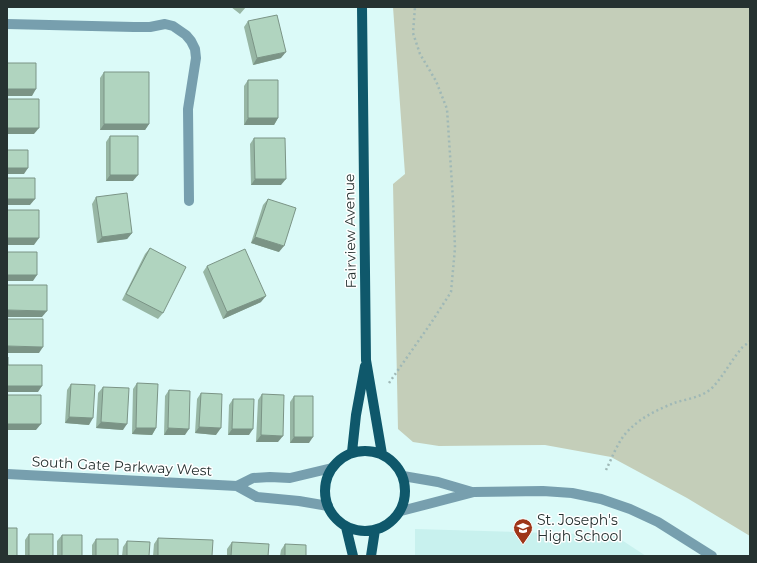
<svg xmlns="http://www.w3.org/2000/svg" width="757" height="563" font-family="Montserrat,sans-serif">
<rect width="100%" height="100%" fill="#dbfaf8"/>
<path fill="#c8f1ee" d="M415,529l199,6 32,21h-231z"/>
<path fill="#c4ceb9" d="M393,7h357v529l-63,-38 -76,-41 -66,-12 -106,1 -26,-4 -15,-13 -5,-245 12,-10z"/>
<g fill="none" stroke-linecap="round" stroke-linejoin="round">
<path stroke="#9fb8b6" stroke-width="2.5" stroke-dasharray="2 3" stroke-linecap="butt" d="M389,383l42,-60 20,-31 4,-44 -2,-48 -6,-91 -11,-28 -16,-27 -7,-21 2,-26
M606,470c7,-14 13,-32 25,-42 11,-11 28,-19 43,-25 12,-4 26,-5 37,-14 12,-12 19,-27 30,-40 2,-3 6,-5 9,-8"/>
<path stroke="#779fae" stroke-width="10" d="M7,24l127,3h16l15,-3 8,2 13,9 5,6 4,8 1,9 -8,51 1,92
M7,474l230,12 20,11 42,4 29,5
M403,476l35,6 34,10
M237,486l16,-8 17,-1 20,1 42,-10
M401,511l73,-19 69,-1 29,2 29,6 29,10 28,13 54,34"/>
<path stroke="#0f586b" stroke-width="10" d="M362,7l4,353 16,94
M325 491a40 40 0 1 1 80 0a40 40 0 1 1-80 0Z
M352,452l4,-37 9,-49
M346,527l7,29
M371,556l4,-26"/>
</g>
<path fill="#97b6a4" d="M231,7h15l-6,7z
M248,21l33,37 -28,7 -9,-38z
M104,72l45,52 -4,6h-45v-52z
M248,80l30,38 -4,7h-30v-39z
M110,136l23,45h-27v-39z
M254,138l27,47h-30l-1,-41z
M96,197l36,36 -5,6 -30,4 -5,-39z
M268,199l11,53 -28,-9 12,-38z
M150,248l13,65 -5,6 -36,-19 23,-46z
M207,266l54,36 -38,17 -20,-47z
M137,383l19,45 -4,7 -20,-1 1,-45z
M71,384l18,41 -24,-2 2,-33z
M103,387l20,43 -27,-2 2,-35z
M169,390l16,45h-21l1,-39z
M201,393l15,42 -21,-2 2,-34z
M262,394l16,48h-22l2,-42z
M294,396l15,47h-19v-41z
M233,399l16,36h-21l1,-30z
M29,534l24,22h-28v-16z
M62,535l20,21h-25v-15z
M158,538l54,18h-59l1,-12z
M96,539l22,17h-26v-11z
M127,541l22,15h-27l1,-9z
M232,542l36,14h-41v-7z
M285,544l21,12h-26l1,-6z"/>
<path fill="#7b9486" d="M286,52l-5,6 -28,7 4,-7z
M7,89h29l-4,7h-25z
M248,118h30l-4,7h-30z
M104,124h45l-4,6h-45z
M7,128h32l-5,6h-27z
M7,168h21l-4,6h-17z
M110,175h28l-5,6h-27z
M255,179h31l-5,6h-30z
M7,199h28l-5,6h-23z
M132,233l-5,6 -30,4 5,-6z
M255,237l29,9 -5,6 -28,-9z
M7,238h32l-5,7h-27z
M7,275h30l-4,6h-26z
M266,296l-5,6 -38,17 4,-7z
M7,310l40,1 -5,6h-35z
M7,346l36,1 -4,6h-32z
M7,386h35l-4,6h-31z
M69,417l24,1 -4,7 -24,-2z
M101,422l26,2 -4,6 -27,-2z
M7,424h34l-5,6h-29z
M199,427l22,1 -5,7 -21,-2z
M136,428h20l-4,7 -20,-1z
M168,428l21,1 -4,6h-21z
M232,429h21l-4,6h-21z
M261,435l22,1 -5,6h-22z
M294,437h19l-4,6h-19z"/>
<path fill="#b0d4bf" stroke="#7b9486" d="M277,15l9,37 -29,6 -9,-37z
M7,63h29v26h-29z
M104,72h45v52h-45z
M248,80h30v38h-30z
M7,99h32v29h-32z
M110,136h28v39h-28z
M254,138h31l1,41h-31z
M7,150h21v18h-21z
M7,178h28v21h-28z
M127,193l5,40 -30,4 -6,-40z
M268,199l28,9 -12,38 -29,-9z
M7,210h32v28h-32z
M150,248l36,19 -23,46 -37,-19z
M245,249l21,47 -39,16 -20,-46z
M7,252h30v23h-30z
M7,285h40v26l-40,-1z
M7,319h36v28l-36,-1z
M7,357h1v8h34v21h-35z
M137,383l21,1 -2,44h-20z
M71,384l24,1 -2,33 -24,-1z
M103,387l26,1 -2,36 -26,-2z
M169,390l21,1 -1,38 -21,-1z
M201,393l21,1 -1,34 -22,-1z
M262,394l22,1 -1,41 -22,-1z
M7,395h34v29h-34z
M294,396h19v41h-19z
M233,399h21l-1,30h-21z
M7,528h10v28h-10z
M29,534h24v22h-24z
M62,535h20v21h-20z
M158,538l55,2 -1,16h-54z
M96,539h22v17h-22z
M127,541l23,1 -1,14h-22z
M232,542l37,2 -1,12h-37z
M285,544l21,1v11h-21z"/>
<defs>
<symbol id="school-pin" viewBox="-11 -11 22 30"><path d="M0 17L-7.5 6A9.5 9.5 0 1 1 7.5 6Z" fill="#9e3619" stroke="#fff"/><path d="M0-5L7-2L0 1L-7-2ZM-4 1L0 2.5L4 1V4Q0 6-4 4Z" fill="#fff"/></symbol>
</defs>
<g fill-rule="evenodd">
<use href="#school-pin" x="512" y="517" width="22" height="30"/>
</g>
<g text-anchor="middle" stroke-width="3" stroke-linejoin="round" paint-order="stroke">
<g font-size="14" fill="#263231" stroke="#fff">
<text transform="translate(350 231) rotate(-91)" y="5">Fairview Avenue</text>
<text transform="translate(122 466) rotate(3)" y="5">South Gate Parkway West</text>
</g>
<g font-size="14" fill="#263231" stroke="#fff" text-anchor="start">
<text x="537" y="525">St. Joseph's<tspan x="537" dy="16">High School</tspan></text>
</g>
</g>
<rect width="757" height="563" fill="none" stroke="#263231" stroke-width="16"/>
</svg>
